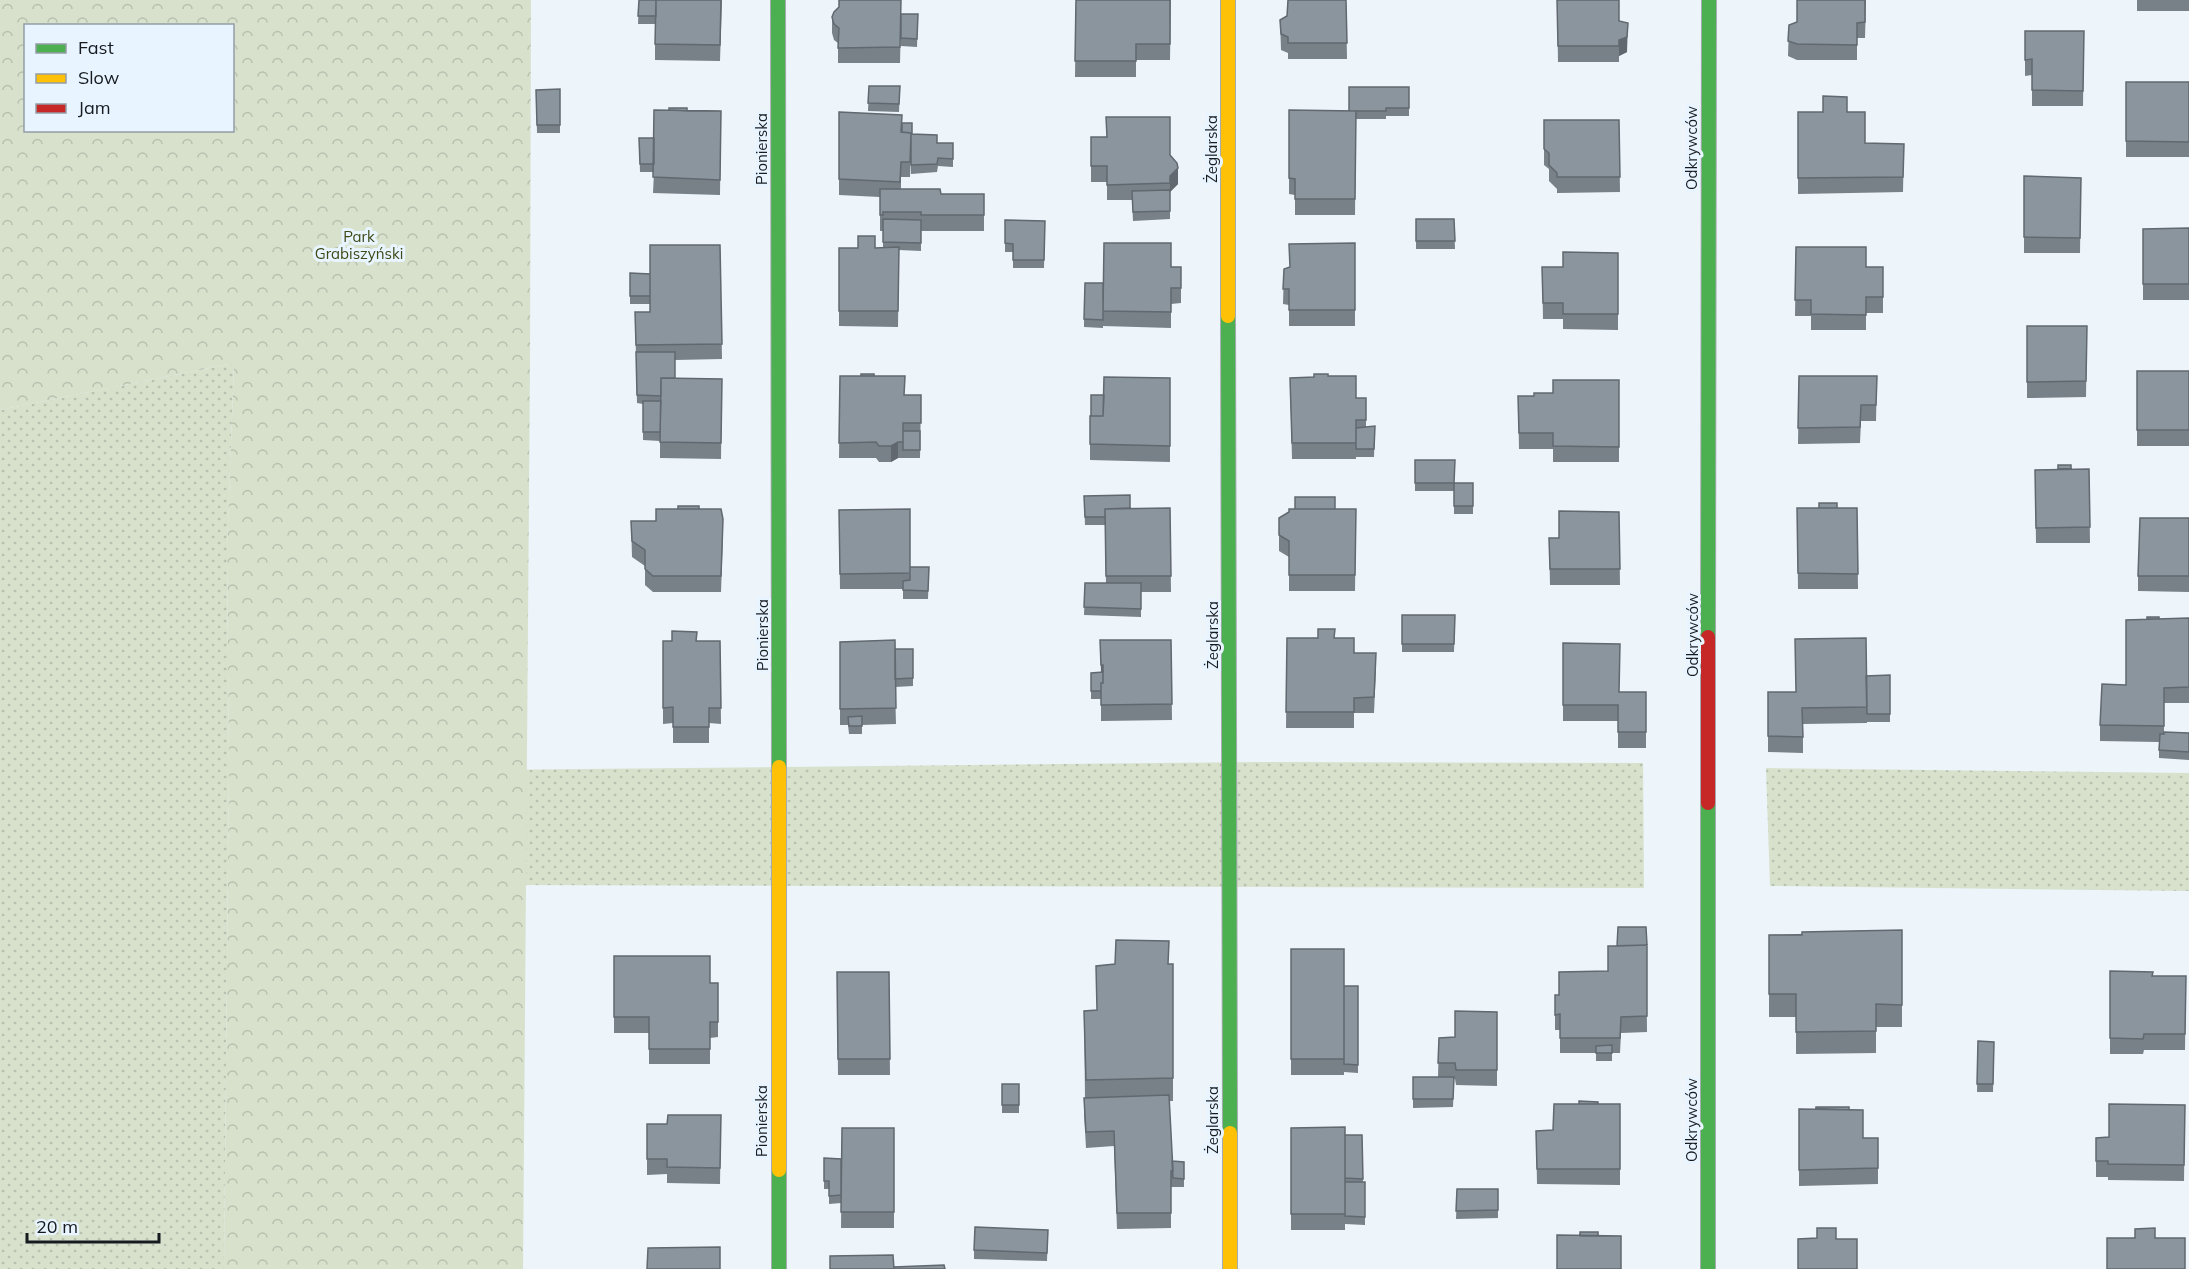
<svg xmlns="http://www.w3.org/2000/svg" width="2189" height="1269" font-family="Mulish,sans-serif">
<defs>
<pattern id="grass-dots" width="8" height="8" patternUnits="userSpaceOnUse" patternTransform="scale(1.5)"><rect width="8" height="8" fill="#d7e1cc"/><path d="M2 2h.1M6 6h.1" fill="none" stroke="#b8c0af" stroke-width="1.8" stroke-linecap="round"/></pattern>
<pattern id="park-crowns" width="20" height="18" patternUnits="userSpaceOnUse" patternTransform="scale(1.5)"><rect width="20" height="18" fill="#d7e1cc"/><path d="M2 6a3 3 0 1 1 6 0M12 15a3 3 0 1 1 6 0" fill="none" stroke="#b8c0af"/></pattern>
</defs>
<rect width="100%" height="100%" fill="#edf4fa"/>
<path fill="url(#grass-dots)" d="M234,363l-7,187 2,216 -5,503h-224v-859z
M1258,762l385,1 1,125 -1151,-3 2,-115z
M1766,768l423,5v118l-419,-5z"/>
<path fill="url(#park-crowns)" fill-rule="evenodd" d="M0,0h531l-1,362 -7,907h-299l5,-503 -2,-216 7,-187 -234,47zM26,26h206v104h-206z"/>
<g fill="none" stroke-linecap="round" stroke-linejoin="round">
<defs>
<path id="fast" d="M778,0l1,767
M1228,316l2,817
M1708,637l1,-637
M779,1170v99
M1708,1269v-466"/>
<path id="slow" d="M1228,0v316
M779,767v403
M1230,1133v136"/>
<path id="jam" d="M1708,803v-166"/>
</defs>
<use href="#fast" stroke="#a5abb0" stroke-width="16"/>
<use href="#slow" stroke="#a5abb0" stroke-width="16"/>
<use href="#jam" stroke="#a5abb0" stroke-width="16"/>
<use href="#fast" stroke="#4caf50" stroke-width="14"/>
<use href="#slow" stroke="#ffc107" stroke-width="14"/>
<use href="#jam" stroke="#c62828" stroke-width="14"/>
</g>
<path fill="#788088" d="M639,0h83l-2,61 -65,-1v-36h-17z
M1076,0h95l-1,60h-34v17h-61z
M1346,0l1,59h-59v-6l-7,-3 -1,-30z
M1557,0l62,21 8,31 -8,4v6h-61z
M1866,0l-1,38h-8v22h-60l-9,-4 1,-31z
M2137,0h52v11h-52z
M918,14l-1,33 -16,-1v-26l-1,43h-62v-20l-4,-3 -2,-7v-16z
M2084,31l-1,75h-51v-31l-7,1v-16z
M2126,82h63v75h-63z
M869,86h31l-1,26 -31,-1z
M1409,87v29h-23v3h-30l-1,96h-60v-20l-6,-1v-84l60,1z
M560,89v44h-23l-1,-43z
M687,111h34l-1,84 -67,-2 1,-21h-14l-1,-34h15z
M839,112l73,22 25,9 16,8v16l-15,-1 -1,6 -26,2v-17l-1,20h-9v12l40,5h43v37h-63v-3v23l-22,-1 -1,77 -59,-1v-78h44v-20v3h-3v-34l-41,-2z
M1798,112h49l18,31 39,1 -1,48 -105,2z
M1106,117l64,38 8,29 -8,8v27l-37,2 -1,-21h-25v-18h-16v-45h16z
M1544,120h75l1,72 -63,1v-4l-8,-8v-12l-5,-4z
M2024,176l57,2 -1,75h-56z
M1416,219h38l1,30h-39z
M1005,220l40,1 -1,47h-31v-16h-8z
M2189,228v72h-46v-71z
M1355,243v83h-66v-21l-6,-1 1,-35z
M720,245l2,114 -47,1v18l47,1 -1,80 -61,-1v-17l-17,-1v-36l-6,-1 -2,-91h15v-8h-20v-31l20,1z
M1796,247l70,20h17v46h-17v17h-55v-14h-16z
M1618,253v77l-55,-1v-10h-20l-1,-52h21z
M1171,267l10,16v20l-10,1v24l-68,-2v2l-19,-1v-8l19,-36z
M2027,326h60l-1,71 -59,1z
M2137,371h52v75h-52z
M840,376h34l30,19h17l-1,63h-22l-7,4h-12l-3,-4h-37z
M1328,376l28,22h10v29l9,-1 -1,31h-18v-21v23h-64l-2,-81z
M1799,376h78l-1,45h-15l-1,22 -62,1z
M1170,378v84l-80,-2v-44l14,-21z
M1619,380v82h-66v-13h-34l-1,-53h16l19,-3z
M1415,460l40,23h18v31h-19v-25v2h-39z
M2089,469l1,74h-54l-1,-73z
M1084,496l46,12h40l1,84h-30v25l-57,-2 1,-32h21l-1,-58h-20z
M1797,508h60l1,81h-60z
M699,509l24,26 -2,57h-68l-8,-7v-19l-13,-9 -1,-36h25z
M1335,509h21l-1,82h-66v-34l-10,-6v-33z
M839,510l71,57h19l-1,32h-25v-10h-63z
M1619,512l1,73h-70l-1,-47h10z
M2189,518v74l-51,-1v-15z
M1402,615h53l-1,37h-52z
M2189,618v85h-25v29l25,1v27l-30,-2v-16l-59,-1v-16l26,-40 33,-66z
M1318,629l17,9 41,31 -2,44h-20v15h-68l1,-90h31z
M1100,640h71l1,80 -71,1v-22h-10v-18l10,-8z
M663,641h57l1,83 -12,-1v20h-36v-20l-10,1z
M840,642l55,7h18v37l-18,1 1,37 -34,1v9h-13l-1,-9h-8z
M1563,643l57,49h26v56h-28v-27h-55z
M1890,675v47h-23l-1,-46z
M1768,692l99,15v16l-64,1v29l-35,-1z
M1646,927l1,105 -26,1 -1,20h-8v8h-16v-8h-36v-23h-5v-35h4l49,-24 9,-25z
M1902,930v97h-26v26l-80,1v-37h-27v-82z
M1291,949l53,37h14v87l-14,-1v3h-53z
M614,956l96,27 8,39v15l-8,1v26h-61v-31h-35z
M1169,964h4v137h-4l3,60 12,1v25h-13v41l-54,1 -3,-83 -28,2 -2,-34v-16h1l-1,-87 13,-1z
M2110,971l43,5h33l-1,74h-41l-1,4h-33z
M837,972h52l1,103h-52z
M1497,1012v74l-41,-1 -1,-6h-1l-1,28 -40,1v-31h25l1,-39 16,-1z
M1978,1041l16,1 -1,50h-16z
M1002,1084h17v29h-17z
M1598,1104h22v81l-83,-1 -1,-53 17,-1z
M2185,1105l-1,76 -76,-1v-3h-12v-39l13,-1z
M1799,1109l50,1 14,28h15v46l-79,2z
M721,1115l-1,69 -53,-1v-9l-20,1v-51h20z
M842,1128h52v100h-53z
M1291,1128l54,48 17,-41 1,47h2v43l-20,-1v6h-54z
M824,1158l17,1v44l-12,1v-15h-5z
M1457,1189h41v29l-42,1z
M1048,1230l-1,31 -73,-2v-9z"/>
<path fill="#61686f" d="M1628,23l-1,29 -8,4v6v-22z
M1178,168v16l-8,8v6v-22z
M898,442v16l-7,4v-16z
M1101,665h2v16h-2z"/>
<path fill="#8b959e" stroke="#61686f" stroke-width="1.5" d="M639,0h17v16h-18z
M656,0h65l-1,45 -65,-1z
M839,0h62l-1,47 -62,1 1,-20 -5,-4 -2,-7 2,-5 5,-5z
M1076,0h94v44h-34v17h-61z
M1288,0h58l1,43h-59v-6l-7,-3 -1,-14 7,-4z
M1557,0h62v21l9,2 -1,14 -8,3v6h-61z
M1797,0h68v22l-8,1v22l-60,-1 -9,-3 1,-16 8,-3z
M901,14h17l-1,25 -16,-1z
M2025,31h59l-1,60 -51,-1v-31l-7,1z
M2126,82h63v60l-63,-1z
M869,86h31l-1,18 -31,-1z
M1349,87h60v21h-23v3h-37z
M560,89v36h-23l-1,-35z
M1823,96l24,1v15h18v31l39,1 -1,33 -105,1v-66h25z
M669,108h18v3l-18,-1z
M654,110l67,1 -1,69 -67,-3z
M1289,110l67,1 -1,88h-60v-20l-6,-1z
M839,112l63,3 -1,17 10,1 -1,29h-9l-1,20 -61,-3z
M1106,117h64v38l7,8 1,5 -8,8v7l-63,2v-19h-16v-29h16z
M1544,120h75l1,57h-63v-4l-8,-8v-12l-5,-4z
M902,123h10v11l25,1v8h16v16l-15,-1 -1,6 -26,1v-32l-9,-1z
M639,138h15v26h-14z
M2024,176l57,2 -1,60 -56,-1z
M880,189h60l1,5h43v21h-63v-3h-38v3h-3z
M1170,190v21l-37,1 -1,-21z
M883,219l38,1v23l-38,-1z
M1416,219h38l1,22h-39z
M1005,220l40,1 -1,39h-31v-16l-8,-1z
M2189,228v56h-46v-55z
M858,236h17v12l24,-1 -1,64h-59v-63h19z
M1104,243h67v24h10v21h-10v24l-68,-1z
M1355,243v67h-66v-21h-6l1,-20 6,-2 -1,-23z
M650,245h70l2,99 -86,1 -1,-33h15z
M1796,247h70v20h17v30h-17v18l-55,-1v-14h-16z
M1563,252l55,1v61h-55v-11h-20l-1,-36h21z
M630,273l20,1v22h-20z
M1085,283h18v37l-19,-1z
M2027,326h60l-1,55 -59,1z
M636,352h39v26h-14v18l-24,-1z
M2137,371h52v59h-52z
M861,374h13v2h-13z
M1314,374h14v2h28v22h10v22h-10v23h-64l-2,-65 24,-1z
M840,376h65l-1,19h17v28h-18v19h-5l-7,4h-12l-3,-4 -37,1z
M1799,376h78l-1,29h-15l-1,22 -62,1z
M1104,377l66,1v68l-80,-2v-28h13z
M661,378l61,1 -1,64 -61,-1z
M1553,380h66v67l-66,-1v-13h-34l-1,-37h16v-3h19z
M1091,395h13l-1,21h-12z
M643,401h18l-1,31h-17z
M1375,426l-1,23h-18v-21z
M903,431h17v19h-17z
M1415,460h40l-1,23h-39z
M2058,465h13v4h-13z
M2089,469l1,58 -54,1 -1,-58z
M1454,483h19v23h-19z
M1130,495v13l-25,1v8h-20l-1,-21z
M1295,497h40v12h-40z
M1819,503h18v5h-18z
M678,506h21v3h-21z
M1170,508l1,68h-65l-1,-67z
M1797,508h60l1,66 -60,-1z
M656,509h65l2,10 -2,57h-68l-8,-7v-19l-13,-9 -1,-20h25z
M910,509v64l-70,1 -1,-64z
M1289,509h67l-1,66h-66v-34l-10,-6v-17l10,-6z
M1559,511l60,1 1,57h-70l-1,-31h10z
M2140,518h49v58h-51z
M910,567h19l-1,24 -25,-1v-9l7,-1z
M1085,583h56v26l-57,-2z
M1402,615h53l-1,29h-52z
M2147,617h12v2h-12z
M2189,618v69l-25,1v38l-64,-1 2,-41 24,1v-65z
M1318,629h17l-1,9h20v15h22l-2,44 -20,1v14h-68l1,-74h31z
M672,631l25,1 -1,9h24l1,67h-12v19h-36v-20l-10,1v-67h9z
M1866,638l1,69 -65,1 1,29 -35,-1v-44h28l-1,-53z
M895,640l1,68 -56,1v-67z
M1100,640h71l1,64 -71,1v-22h2v-18h-2z
M1563,643l57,1 -1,48h27v40h-28v-27h-55z
M895,649h18v29l-18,1z
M1103,672v11h-2v8h-10v-18z
M1890,675v39h-23l-1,-38z
M862,716v10h-13l-1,-9z
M2164,732l25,1v19l-30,-2 1,-16h4z
M1618,927h28l1,18 -30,1z
M1902,930v75l-26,-1v27l-80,1v-38h-27v-59h33v-3z
M1116,940l53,1 -1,23h5v114l-87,2 -2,-69 13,-1 -1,-44 19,-2z
M1647,945v71l-26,1 -1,21h-60v-24l-5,1v-20h4v-23l49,-1v-25z
M1291,949h53v110h-53z
M614,956h96v27h8v39h-8v27h-61v-32h-35z
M2110,971l43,1 -1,4h34l-1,58h-41l-1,5 -33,-1z
M837,972h52l1,87h-52z
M1344,986h14v79l-14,-1z
M1455,1011l42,1v58h-41l-1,-7h-17l1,-25 16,-1z
M1978,1041l16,1 -1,42h-16z
M1612,1045v8h-16v-7z
M1413,1077h41l-1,22h-40z
M1002,1084h17v21h-17z
M1169,1095l4,76h-2v42h-54l-3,-82 -28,1 -2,-34z
M1579,1101l19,1v2h-19z
M1554,1104h66v65h-83l-1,-38 17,-1z
M2109,1104l76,1 -1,60 -76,-1v-3h-12v-23l13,-1z
M1816,1107h33v3l-33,-1z
M1799,1109l64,1v28h15v30l-79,2z
M668,1115h53l-1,53 -53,-1v-8h-20v-35h20z
M1345,1127v87h-54v-86z
M842,1128h52v84h-53z
M1345,1135h17l1,44 -18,-1z
M824,1158l17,1v36l-12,1v-15h-5z
M1172,1161l12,1v17l-11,-1z
M1345,1182h20v35l-20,-1z
M1457,1189h41v21l-42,1z
M975,1227l73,3 -1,23 -73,-3z
M1817,1228h19v11h21v30h-59v-30l19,-1z
M2155,1228v10h30v31h-78v-31h28v-9z
M1580,1232h18v4h-18z
M1557,1235l64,1v33h-64z
M720,1247v22h-73l1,-21z
M893,1255l1,14h-64v-13z
M944,1265l1,4h-51v-2z"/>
<g text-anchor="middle" stroke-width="6" stroke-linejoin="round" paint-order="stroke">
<g font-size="15" fill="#161b20" stroke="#e8f4ff">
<text transform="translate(1692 148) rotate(-90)" y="5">Odkrywców</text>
<text transform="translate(762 149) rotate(-90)" y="5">Pionierska</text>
<text transform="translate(1212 149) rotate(-90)" y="5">Żeglarska</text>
<text transform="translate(763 635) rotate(-90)" y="5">Pionierska</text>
<text transform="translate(1213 635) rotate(-90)" y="5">Żeglarska</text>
<text transform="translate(1693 635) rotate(-90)" y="5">Odkrywców</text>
<text transform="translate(1213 1120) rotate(-90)" y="5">Żeglarska</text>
<text transform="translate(1692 1120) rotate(-90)" y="5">Odkrywców</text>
<text transform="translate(762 1121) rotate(-90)" y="5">Pionierska</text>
</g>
<g font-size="15" fill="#3e4915" stroke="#e8f4ff">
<text x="359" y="242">Park<tspan x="359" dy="17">Grabiszyński</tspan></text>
</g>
</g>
<rect x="24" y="24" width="210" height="108" fill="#e8f4ff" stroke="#949da6" stroke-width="1.5"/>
<rect x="36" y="44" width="30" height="9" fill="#4caf50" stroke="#949da6" stroke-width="1.5"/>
<text x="78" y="54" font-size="18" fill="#161b20">Fast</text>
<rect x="36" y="74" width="30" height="9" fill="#ffc107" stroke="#949da6" stroke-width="1.5"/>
<text x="78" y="84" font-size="18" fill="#161b20">Slow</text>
<rect x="36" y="104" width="30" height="9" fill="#c62828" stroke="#949da6" stroke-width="1.5"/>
<text x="78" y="114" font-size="18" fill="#161b20">Jam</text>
<path d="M27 1233v9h132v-9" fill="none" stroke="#161b20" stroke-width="3"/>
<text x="36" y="1233" font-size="18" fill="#161b20" stroke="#e8f4ff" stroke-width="4.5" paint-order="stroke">20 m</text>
</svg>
